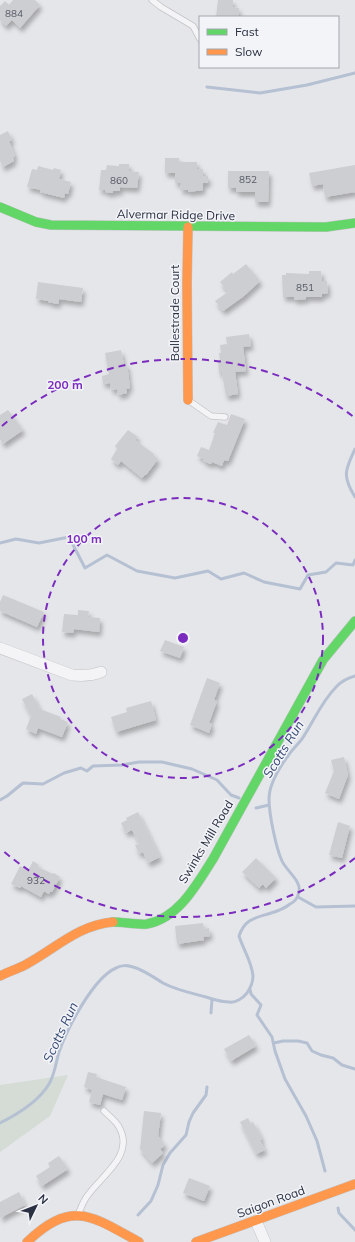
<svg xmlns="http://www.w3.org/2000/svg" width="355" height="1242" font-family="Mulish,sans-serif">
<defs>
<filter id="shadow"><feDropShadow dx="2.5" dy="4.5" stdDeviation="2" flood-color="#0004"/></filter>
</defs>
<rect width="100%" height="100%" fill="#e5e6e9"/>
<path fill="#d4dcd5" d="M68,1075l-18,41 -50,36v-67z"/>
<g fill="none" stroke-linecap="round" stroke-linejoin="round">
<path stroke="#b5c0d3" stroke-width="3" d="M207,87l53,6 47,-8 48,-12
M355,449c-10,21 -13,27 0,48
M0,543l16,-4 23,4 30,-6 16,31 22,-13 30,16 38,7 33,-7 13,8 23,-6 20,9 36,7 8,-14 18,-3 10,-9 17,2 2,-5
M0,800l7,-4 16,-13 20,1 21,-11 17,-5 6,3 6,-5 29,-1 17,-3h23l30,7 25,11 14,15 8,3
M256,808l13,-3
M298,897l18,10 39,-1
M250,989l1,5 10,11 -4,10 15,22 3,14 10,28 21,37 11,25 8,30
M211,1013l1,-14
M274,1043l9,-2h15l9,2 5,8 9,4 12,3 9,7 13,4
M0,1123c18,-9 39,-22 49,-39 6,-10 7,-22 10,-32 8,-23 34,-74 57,-84 5,-3 12,-3 17,-1 11,3 20,10 30,16 13,7 28,10 43,14 7,2 15,5 23,5 7,1 14,-4 18,-9 4,-6 6,-10 6,-17 -1,-14 -10,-27 -14,-40 6,-18 17,-18 32,-23 7,-2 14,-5 19,-9 4,-2 7,-5 8,-9 6,-13 -11,-23 -16,-34 -6,-13 -13,-47 -13,-62 0,-15 12,-34 21,-46 4,-5 8,-9 12,-14 12,-18 19,-37 35,-53 5,-5 11,-8 18,-10
M338,1208l1,5 16,17
M138,1215l13,-14 7,-16 5,-20 7,-12 16,-18 3,-13 4,-9 13,-18 1,-8"/>
</g>
<path fill="#cdced1" filter="url(#shadow)" d="M13,0h22l5,5 -20,23 -8,-8 -6,6 -6,-6v-14l5,-5 4,4z
M218,0h15v7l6,1 -1,9h-22z
M8,131l4,9 -3,1 6,15 -2,1 1,4 -11,6 -3,-6v-26z
M165,158h14v4h18v7h6v7h5v7h-5v7l-15,2v-2h-8l1,-7h-6v-10h-10z
M119,164h10v7l10,1 -2,16 -17,-1v4h-7v2l-8,-1v-2h-6l2,-20h5l1,-5 12,1z
M355,165v27l-30,5 -2,-13 -11,2 -3,-13z
M38,166l15,4 1,-2 7,2 -2,9 12,3 -3,12 -3,-1 -1,5 -24,-6 1,-2 -14,-3 5,-18 5,1z
M228,171h41l-1,31h-13v-10h-19v-4h-8z
M246,264l14,17 -16,15 -21,15 -8,-10 13,-9 -8,-10 12,-10 1,2z
M309,271h12l1,10h5l1,12 -6,1v3h-16v2l-12,1v-3h-11l-1,-22h4v-2l23,1z
M38,282l45,6 -2,14 -22,-3 -1,5 -10,-2 1,-1 -13,-2z
M249,334l2,12 -8,1 3,24 -11,1 3,22 -12,2 -4,-23h-3l-1,-12h2l-1,-8h2l-1,-8 7,-1 -1,-7z
M121,350l3,15 3,-1 3,24 -4,1 1,4 -9,2 -1,-6 -6,1 -1,-7 -7,1 -1,-8 7,-2 -4,-21z
M8,410l15,20 -20,14 -3,-5v-24z
M231,414l14,5 -17,42 -4,-1 -2,6 -10,-4 -1,2 -8,-3 1,-2 -7,-3 4,-9 8,3 6,-17h-2l5,-11 9,3z
M128,430l10,7 -3,3 19,14 -1,1 5,4 -12,16h-1l-3,3 -21,-17 -3,4 -7,-6 6,-10 -2,-3z
M3,595l41,17 -7,15 -37,-16v-9z
M78,610l11,1 -1,6 12,1 -1,14 -25,-3 -1,4 -11,-1 2,-18 14,1z
M165,640l19,7 -4,11 -20,-7z
M207,678l13,5 -6,17 3,1 -8,22 3,1 -3,9 -19,-8z
M32,694l8,15 21,8 -1,2 8,3 -6,15 -24,-9 -2,6 -10,-5 5,-13 -9,-17z
M151,701l5,19 -40,12 -5,-15 16,-5 -1,-4z
M344,757l4,18 -9,24 -14,-6 9,-22 -3,-11z
M138,812l22,45 -12,6 -5,-11 -4,2 -4,-9 4,-1 -7,-14 -6,3 -5,-10 6,-3 -1,-2z
M338,822l12,4 -8,32 -13,-3z
M256,858l20,20 -10,10 -3,-4 -4,4 -17,-16z
M33,861l6,4 -1,2 15,7 1,-1 6,4 -8,15 -2,-1 -1,3 -5,-3 -3,6 -20,-11 -1,2 -9,-4 9,-18 8,5z
M203,923l1,6 5,-1 1,8 -7,1 1,3 -27,4 -2,-18z
M249,1035l7,11 -25,15 -7,-12z
M88,1072l9,2 -1,3 30,10 -4,13 -19,-6 -3,11 -11,-3 3,-12 -8,-3z
M144,1111l17,2 -3,23 7,9 -5,4 3,4 -11,10 -12,-14z
M248,1118l3,6 2,-2 4,7 5,10 -2,1 5,10 -9,4 -16,-32z
M59,1156l9,13 -26,17 -6,-10 14,-9 -2,-4z
M189,1178l21,8 -6,15 -21,-8z
M19,1192l6,13 -25,13v-16z"/>
<g fill="none" stroke-linecap="round" stroke-linejoin="round">
<defs>
<path id="lane" d="M152,0l9,7 32,19 7,13
M188,400l23,16 14,1
M78,1215c3,-7 5,-14 10,-20 14,-20 47,-40 31,-68 -3,-6 -10,-11 -15,-16"/>
<path id="street" d="M0,648l72,27c10,1 19,1 29,-3
M256,1221l9,21"/>
<path id="fast" d="M0,207l36,15 15,3 275,2 29,-4
M113,922c11,0 23,3 34,2 32,-6 50,-40 66,-65l110,-199 32,-39"/>
<path id="slow" d="M188,227l-1,57 1,116
M0,976c8,-4 17,-7 25,-11 30,-16 53,-40 88,-43
M27,1242c45,-43 65,-26 112,0
M196,1242l159,-58"/>
</defs>
<use href="#lane" stroke="#c3c4c7" stroke-width="7"/>
<use href="#street" stroke="#c3c4c7" stroke-width="12"/>
<use href="#fast" stroke="#c3c4c7" stroke-width="10"/>
<use href="#slow" stroke="#c3c4c7" stroke-width="10"/>
<use href="#lane" stroke="#f4f4f6" stroke-width="5.5"/>
<use href="#street" stroke="#f4f4f6" stroke-width="11"/>
<use href="#fast" stroke="#63d668" stroke-width="9"/>
<use href="#slow" stroke="#ff974d" stroke-width="9"/>
</g>
<g fill="none" stroke="#7b2cbf" stroke-width="2" stroke-dasharray="7 5">
<circle cx="183" cy="638" r="140"/>
<path d="M355 858A279 279 0 0 1 2 850M2 426A279 279 0 0 1 355 418"/>
</g>
<g text-anchor="middle" stroke-width="3" stroke-linejoin="round" paint-order="stroke">
<g font-size="10" fill="#545966">
<text x="14" y="17">884</text>
<text x="248" y="183">852</text>
<text x="119" y="184">860</text>
<text x="305" y="291">851</text>
<text x="36" y="884">932</text>
</g>
<g font-size="12" fill="#2b3142" stroke="#f3f4f8">
<text transform="translate(176 215) rotate(1)" y="4">Alvermar Ridge Drive</text>
<text transform="translate(175 313) rotate(-90)" y="4">Ballestrade Court</text>
<text transform="translate(206 842) rotate(-59)" y="4">Swinks Mill Road</text>
<text transform="translate(271 1202) rotate(-20)" y="4">Saigon Road</text>
</g>
<g font-size="13" font-style="italic" fill="#374b75" stroke="#f3f4f8">
<text transform="translate(283 749) rotate(-58)" y="5">Scotts Run</text>
<text transform="translate(60 1032) rotate(-65)" y="5">Scotts Run</text>
</g>
</g>
<circle cx="183" cy="638" r="6" fill="#7b2cbf" stroke="#f3f4f8" stroke-width="2"/>
<g font-size="12" text-anchor="middle" font-weight="bold" fill="#7b2cbf" stroke="#f3f4f8" stroke-width="3" stroke-linejoin="round" paint-order="stroke">
<text x="65" y="389">200 m</text>
<text x="84" y="543">100 m</text>
</g>
<rect x="199" y="16" width="140" height="52" fill="#f3f4f8" stroke="#a3a6af"/>
<rect x="207" y="29" width="20" height="6" fill="#63d668" stroke="#a3a6af"/>
<text x="235" y="36" font-size="12" fill="#2b3142">Fast</text>
<rect x="207" y="49" width="20" height="6" fill="#ff974d" stroke="#a3a6af"/>
<text x="235" y="56" font-size="12" fill="#2b3142">Slow</text>
<g transform="translate(36 1206) rotate(47)" stroke="#f3f4f8" stroke-width="3" paint-order="stroke">
<path d="M0-3L7 15L0 10L-7 15Z" fill="#2b3142"/>
<text y="-6" font-size="11" font-weight="bold" text-anchor="middle" fill="#2b3142">N</text>
</g>
</svg>
